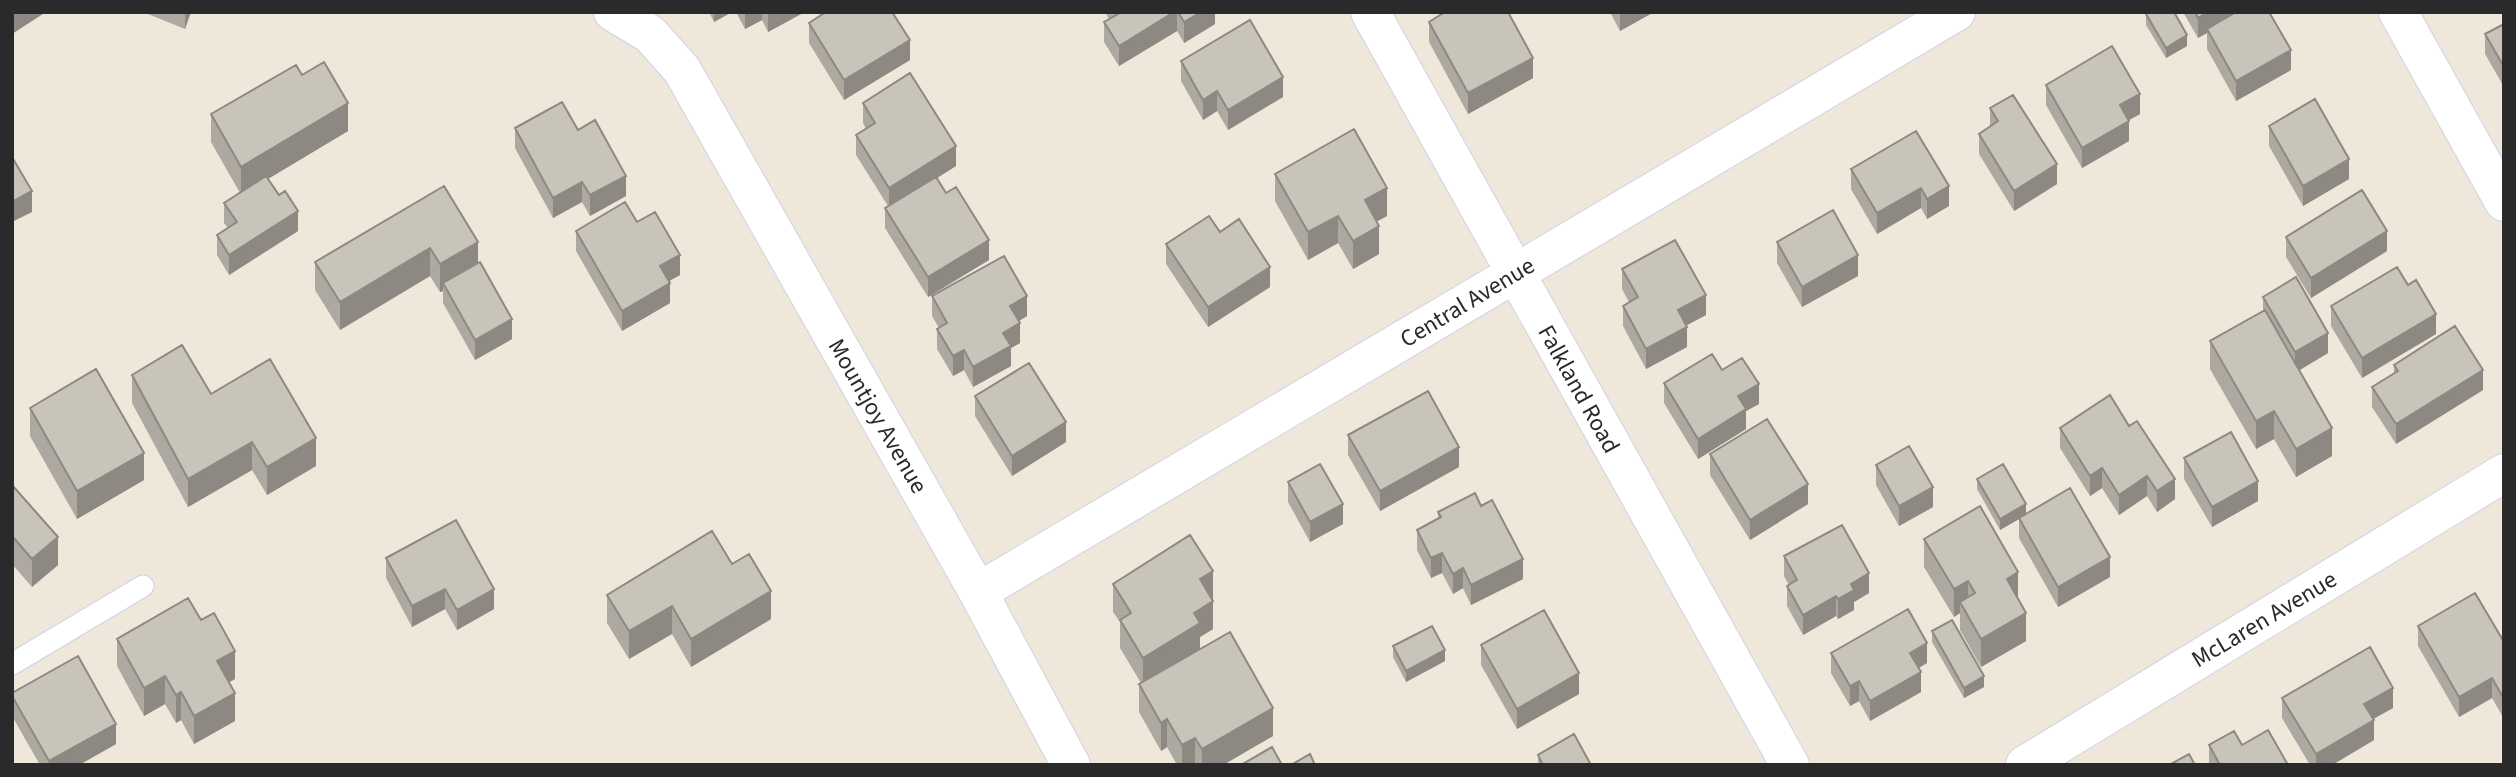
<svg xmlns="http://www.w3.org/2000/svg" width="2516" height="777" font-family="'Source Sans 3',sans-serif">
<rect width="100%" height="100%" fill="#eee7da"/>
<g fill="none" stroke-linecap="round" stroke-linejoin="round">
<defs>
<path id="lane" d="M12,664l131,-78"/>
<path id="street" d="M613,12l37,22 32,36 296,522 93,173
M1370,12l420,753
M2398,12l106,190
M978,592l978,-580
M2025,765l479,-292"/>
</defs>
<use href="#lane" stroke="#d0d2e5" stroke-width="23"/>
<use href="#street" stroke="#d0d2e5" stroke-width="40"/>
<use href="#lane" stroke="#fff" stroke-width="21"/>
<use href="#street" stroke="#fff" stroke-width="38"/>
</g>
<path fill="#ada9a0" d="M143,12h48l-6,17z
M709,12h23l-18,10z
M736,12h65v2l-33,18 -6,-12 -17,9z
M1105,12h110v12l-31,19 -7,-12 -58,35 -15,-24v-20l5,-3z
M1610,12h44l-34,19z
M2183,12h86l22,58 -55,31 -29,-52v-16l-9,5z
M2146,14l41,32 -21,12 -20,-33z
M1429,22l104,56 -65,36 -39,-72z
M809,23l101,37 -66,40 -35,-57z
M2504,24v63l-19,-33v-20z
M1181,61l102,36 -55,33 -11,-19 -14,9 -22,-39z
M302,75l46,56 -80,48 30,52 -69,44 -12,-20v-20l11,-7 -4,-5v-20l16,-10 -29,-51v-28z
M2046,85l94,29 -11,6v21l-47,27 -36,-63z
M863,103l93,63 -19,12 52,82 -61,37 -43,-69v-20l3,-2 -32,-51v-20l10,-6 -3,-6z
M1990,108l67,76 -43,27 -35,-57v-20l11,-8z
M2269,126l80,53 -46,27 -34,-60z
M515,128l63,2 48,66 -36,20 -8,-14 -29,16 -38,-70z
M1916,131l33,75 -22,13 -6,-11 -44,26 -26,-45v-20z
M1275,174l112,42 -11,5 3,33 -26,15 -15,-26 -30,17 -33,-59z
M444,186l68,153 -37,21 -32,-57v-12l-3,1 -10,-16 -90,54 -25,-40v-28z
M637,222l43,53 -11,6 1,22 -48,28 -46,-80v-20z
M1220,232l50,55 -62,40 -42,-63v-20z
M2286,237l101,14 -76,47 -25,-41z
M1777,242l81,34 -56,31 -25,-44z
M1622,269l84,46 -20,10 1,22 -41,22 -23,-43v-20l6,-4 -7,-13z
M932,296l95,20 -8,5 1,22 -9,5v18l-38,21 -9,-17 -11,6 -16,-27v-20l2,-1 -7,-12z
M2263,297l65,56 -29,17 33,86 -36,21 -22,-38 -18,10 -46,-80v-28l53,-30z
M2331,306l105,28 -74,44 -31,-52z
M2394,365l89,25 -87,54 -24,-37v-20l22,-13z
M1722,370l37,34 -13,7v18l-48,30 -34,-56v-20z
M132,375l79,19 105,72 -49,29 -15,-25 -64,37 -56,-104z
M2110,395l65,104 -18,13 -10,-16 -28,19 -17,-27 -12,8 -30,-48v-20z
M975,396l91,46 -54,34 -37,-60z
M30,408l114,72 -67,39 -47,-83z
M1348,435l111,32 -79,44 -32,-56z
M1710,454l98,50 -58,36 -40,-65z
M2184,458l74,43 -46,26 -28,-48z
M1876,465l57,42 -34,19 -23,-41z
M1977,479l49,35 84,63 -52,30 -39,-69v-19l-19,11 -23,-41z
M1288,482l55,42 -33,18 -22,-40z
M12,485l46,80 -26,22 -20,-23z
M1438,512l85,67 -52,26 -8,-17 -10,6 -11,-21 -11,5 -14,-28v-20l21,-11z
M1924,539l94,60 8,42 -45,26 -21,-37v-17l-6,4 -30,-50z
M1784,556l85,37 -15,9v8l-16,9 -2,-3 -33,19 -16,-29v-20l2,-1 -5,-9z
M386,558l108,51 -37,21 -12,-21 -33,18 -26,-49z
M1113,584l100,15v30l-13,8v13l73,86 -50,29h-46l-10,-18 -6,4 -22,-39v-28l2,-1 -21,-35v-26l-7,-10z
M607,595l164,24 -80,48 -19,-33 -43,25 -22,-36z
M2418,626l86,16v77l-12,-21 -33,19 -41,-71z
M1932,631l52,56 -20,11 -32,-56z
M117,639l118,40 -6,3 6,39 -41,23 -13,-24 -5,3 -11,-19 -21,12 -27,-50z
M1481,645l98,49 -62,35 -36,-64z
M1393,646l52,15 -39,21 -13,-25z
M1831,653l96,10 -9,5 3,24 -51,29 -11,-20 -9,5 -19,-33z
M12,693l104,51 -37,21h-39l-28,-49z
M2282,698l111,10 -20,11 1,21 -42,25h-22l-28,-47z
M2209,745h33l46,20h-79z
M1538,755l53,10h-53z"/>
<path fill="#8d8982" d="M12,12h34l-34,22z
M185,12h6l-6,17z
M714,12h18l-18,10z
M745,12h17v8l-17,9z
M768,12h33v2l-33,18z
M1174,12h3v19l-58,35v-20z
M1201,12h14v12l-31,19v-21z
M1620,12h34l-34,19z
M2207,12h34l-34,17v4l-9,5v-20z
M2187,35v11l-21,12v-10z
M910,40v20l-66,40v-20z
M2291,50v20l-55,31v-20z
M1533,58v20l-65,36v-21z
M1283,77v20l-55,33v-20z
M1217,91v20l-14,9v-20z
M2140,94v20l-20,11v-20z
M348,103v28l-107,64v-28z
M2129,121v20l-47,27v-20z
M956,146v20l-67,42v-20z
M2349,159v20l-46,27v-20z
M2057,164v20l-43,27v-20z
M626,176v20l-36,20v-21z
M582,182v20l-29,16v-20z
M1949,186v20l-22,13v-20z
M1387,188v28l-22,12v-28z
M1921,188v20l-44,26v-21z
M32,191v21l-20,10v-20z
M298,211v20l-69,44v-20z
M1338,216v27l-30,17v-28z
M1379,226v28l-26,15v-28z
M2387,231v20l-76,47v-20z
M989,240v20l-61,37v-20z
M478,242v28l-35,13v8l-3,1v-28z
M430,248v28l-90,54v-28z
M680,255v20l-20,11v-20z
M1858,255v21l-56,31v-20z
M1270,267v20l-62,40v-20z
M670,283v20l-48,28v-20z
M1706,295v20l-28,15v-20z
M1027,296v20l-17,10v-20z
M2436,314v20l-74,44v-20z
M512,319v20l-37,21v-20z
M1020,323v20l-9,5v18l-38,21v-20l30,-34z
M1687,327v20l-41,22v-20z
M2328,333v20l-33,20v-21z
M964,350v20l-11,6v-20z
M2483,370v20l-87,54v-20z
M1759,384v20l-13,7v18l-48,30v-20l40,-43z
M2274,411v28l-18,10v-28z
M1066,422v20l-54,34v-20z
M2332,428v28l-36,21v-28z
M316,438v28l-49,29v-28z
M252,442v28l-64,37v-28z
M1459,447v20l-79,44v-20z
M144,453v27l-67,39v-28z
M2102,468v20l-12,8v-20z
M2147,476v20l-28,19v-20z
M2175,479v20l-18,13v-21z
M2258,481v20l-46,26v-20z
M1808,484v20l-58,36v-20z
M1933,487v20l-34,19v-20z
M1343,504v20l-33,18v-20z
M2026,504v11l-26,15v-11z
M58,537v28l-26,22v-28z
M1442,553v20l-11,5v-20z
M2110,557v20l-52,30v-20z
M1523,559v20l-52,26v-20z
M1463,568v20l-10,6v-20z
M1213,571v28l-13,8v-28z
M2018,572v28l-11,-21z
M1869,573v20l-15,9v8l-16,9v-20l13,-15z
M1968,581v28l-8,-7v11l-6,4v-28z
M445,589v20l-33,18v-21z
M494,589v20l-37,21v-20z
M771,591v28l-80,48v-28z
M1836,596v20l-33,19v-20z
M1213,601v28l-13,8v14l-57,35v-28l51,-45z
M672,606v28l-43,25v-28z
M2026,613v28l-45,26v-28z
M1927,643v20l-17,10v-20z
M1445,650v11l-39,21v-11z
M235,651v28l-18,10v-28z
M1921,672v20l-51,29v-20z
M1579,673v21l-62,35v-20z
M165,676v28l-21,12v-28z
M1984,676v11l-20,11v-10z
M2492,678v20l-33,19v-20z
M1859,681v20l-9,5v-20z
M2393,688v20l-29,16v-20z
M181,692v28l-5,3v-28z
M235,693v28l-41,23v-28z
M1273,708v28l-50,29h-21v-16z
M1167,719v28l-6,4v-28z
M2374,720v20l-42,25h-16v-11z
M116,724v20l-37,21h-30v-4z
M1195,738v27h-13v-20z"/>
<path fill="#c9c4ba" stroke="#8d8982" stroke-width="2" d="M826,12h66l18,28 -66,40 -35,-57z
M1116,12h58l-55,34 -15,-24 14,-8z
M1178,12h23l-17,10z
M1445,12h63l25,46 -65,35 -39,-71z
M2149,12h25l13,23 -21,13 -20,-34z
M2195,12h12l-9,6z
M2236,12h33l22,38 -55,31 -29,-52z
M1250,20l33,57 -55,33 -11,-19 -14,9 -22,-39z
M2504,24v43l-19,-33z
M2112,46l28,48 -20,11 9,16 -47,27 -36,-63z
M324,62l24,41 -107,64 -30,-53 85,-49 6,10z
M910,73l46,73 -67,42 -33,-53 19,-12 -12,-20z
M2013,95l44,69 -43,27 -35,-57 19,-13 -8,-13z
M2315,99l34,60 -46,27 -34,-60z
M562,102l16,28 17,-10 31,56 -36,19 -8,-13 -29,16 -38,-70z
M1354,129l33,59 -22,12 14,26 -26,15 -15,-25 -30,16 -33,-58z
M1916,131l33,55 -22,13 -6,-11 -44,25 -26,-44z
M12,157l20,34 -20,11z
M266,176l13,19 6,-4 13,20 -69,44 -12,-20 20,-13 -13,-19z
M936,177l10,16 10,-6 33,53 -61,37 -43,-69z
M444,186l34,56 -38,22 -10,-16 -90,54 -25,-40z
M2362,190l25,41 -76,47 -25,-41z
M625,202l12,20 18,-10 25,43 -20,11 10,17 -48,28 -46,-80z
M1833,210l25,45 -56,32 -25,-45z
M1209,216l11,16 19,-13 31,48 -62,40 -42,-63z
M1675,240l31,55 -28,15 9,17 -41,22 -23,-43 15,-9 -16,-28z
M1004,256l23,40 -17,10 10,17 -17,10 8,13 -38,21 -9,-17 -11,6 -16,-27 10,-6 -15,-27z
M480,262l32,57 -37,21 -32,-57z
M2397,267l11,18 8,-5 20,34 -74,44 -31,-52z
M2296,277l32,56 -33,19 -32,-55z
M2265,310l67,118 -36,21 -22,-38 -18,10 -46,-80z
M2455,326l28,44 -87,54 -24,-37 26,-16 -4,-6z
M182,345l29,49 59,-35 46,79 -49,29 -15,-25 -64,37 -56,-104z
M1712,354l10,16 20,-12 17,26 -21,12 8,13 -48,30 -34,-56z
M1029,363l37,59 -54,34 -37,-60z
M96,369l48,84 -67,38 -47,-83z
M1428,391l31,56 -79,44 -32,-56z
M2110,395l19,31 8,-5 38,58 -18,12 -10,-15 -28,19 -17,-27 -12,8 -30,-48z
M1767,419l41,65 -58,36 -40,-66z
M2231,432l27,49 -46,26 -28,-49z
M1909,446l24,41 -34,19 -23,-41z
M1320,464l23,40 -33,18 -22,-40z
M2003,464l23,40 -26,15 -23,-40z
M12,485l46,52 -26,22 -20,-23z
M2070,488l40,69 -52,30 -39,-69z
M1475,493l6,13 11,-6 31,59 -52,26 -8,-17 -10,6 -11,-21 -11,5 -14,-28 24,-13 -3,-5z
M1980,506l38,66 -11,7 19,34 -45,26 -21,-37 15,-9 -7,-12 -14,8 -30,-50z
M456,520l38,69 -37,21 -12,-21 -33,17 -26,-48z
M1842,525l27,48 -18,11 3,6 -16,9 -2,-3 -33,19 -16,-29 10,-6 -13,-24z
M712,531l20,33 17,-10 22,37 -80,48 -19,-33 -43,25 -22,-36z
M1190,535l23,36 -13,8 13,22 -19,12 6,10 -57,35 -23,-38 11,-7 -18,-29z
M2475,593l29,49v57l-12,-21 -33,19 -41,-71z
M188,598l13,22 13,-7 21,38 -18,10 18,32 -41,23 -13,-24 -5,3 -11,-19 -21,12 -27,-49z
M1908,609l19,34 -17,10 11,19 -51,29 -11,-20 -9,5 -19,-33z
M1544,610l35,63 -62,36 -36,-64z
M1952,620l32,56 -20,12 -32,-57z
M1432,626l13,24 -39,21 -13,-25z
M1230,632l43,76 -71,41 -7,-11 -13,7 -15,-26 -6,4 -22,-39z
M2370,647l23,41 -29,16 10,16 -58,34 -34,-56z
M78,656l38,68 -67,37 -37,-65v-3z
M2268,730l20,35h-68l-11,-20 25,-14 8,14z
M1574,734l17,31h-48l-5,-10z
M1272,747l10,18h-41z
M1310,754l5,11h-24z
M2189,754l6,11h-26z"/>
<g text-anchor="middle" stroke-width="7" stroke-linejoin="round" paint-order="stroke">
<g font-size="24" fill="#2a2a2a" stroke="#fff">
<text transform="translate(1467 302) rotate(-31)" y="8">Central Avenue</text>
<text transform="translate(1579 389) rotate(61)" y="8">Falkland Road</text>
<text transform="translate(878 416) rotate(60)" y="8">Mountjoy Avenue</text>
<text transform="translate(2264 619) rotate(-31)" y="8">McLaren Avenue</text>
</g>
</g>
<rect width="2516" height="777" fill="none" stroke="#2a2a2a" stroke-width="28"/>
</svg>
